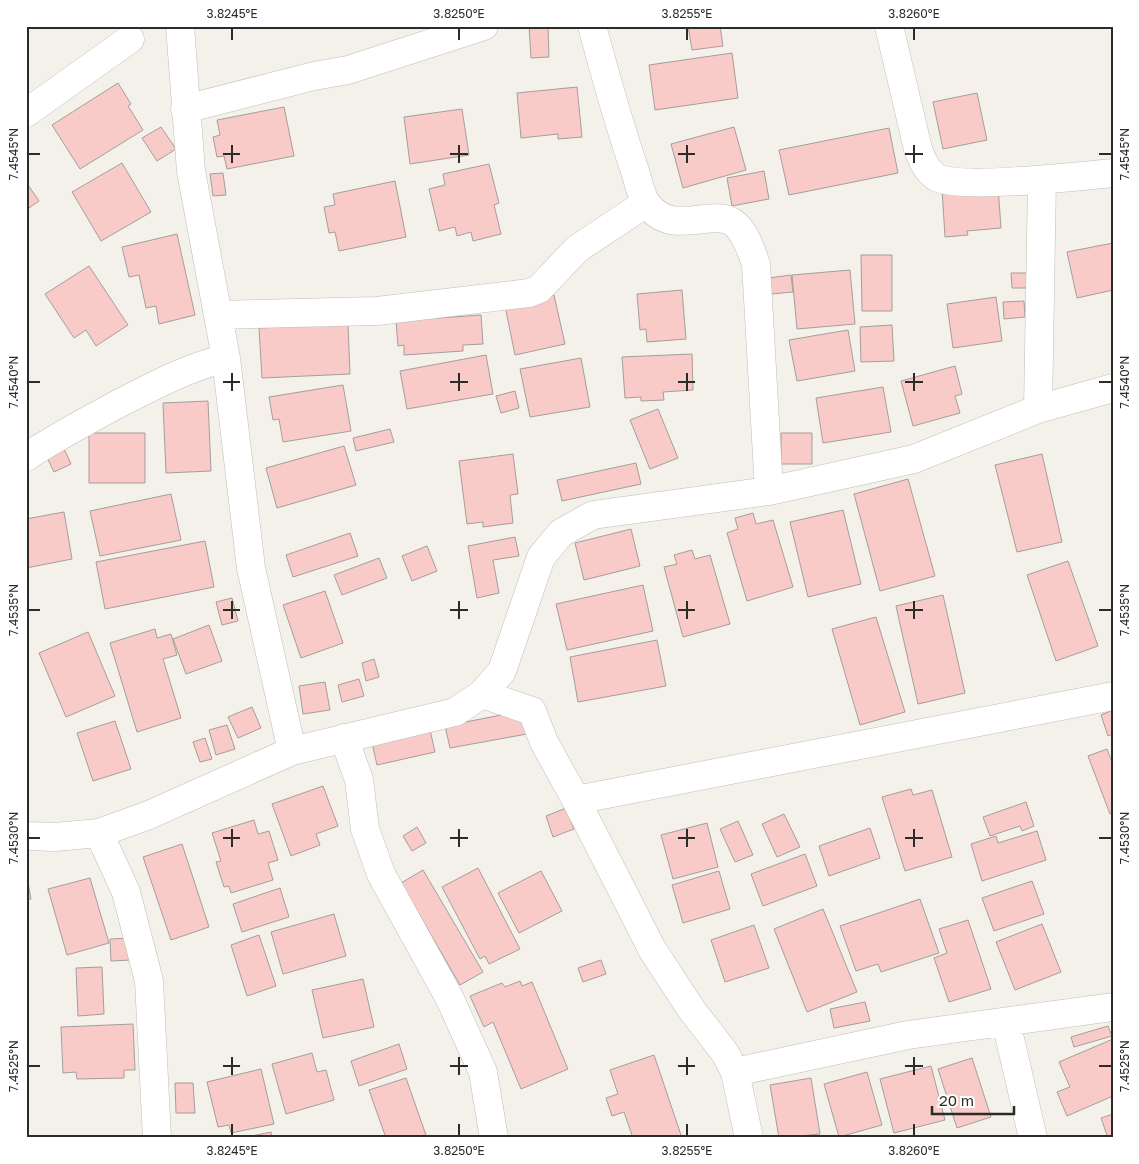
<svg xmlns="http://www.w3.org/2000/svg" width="1139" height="1164" font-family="'Golos Text',sans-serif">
<rect width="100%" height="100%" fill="#f3f1ea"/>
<path fill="#f8cbc8" stroke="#a69d9c" d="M529,26h19l1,31 -18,1z
M688,26h32l3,20 -31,4z
M732,53l6,45 -83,12 -6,-45z
M118,83l13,21 -3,2 15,24 -63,39 -28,-44z
M577,87l5,50 -24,2v-5l-37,4 -4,-45z
M977,93l10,47 -44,9 -10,-47z
M284,107l10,49 -67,13 -3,-13 -7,1 -4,-20 7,-2 -3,-15z
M462,109l7,46 -59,9 -6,-47z
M161,127l15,22 -19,12 -15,-23z
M734,127l12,43 -63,18 -12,-44z
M889,128l9,45 -109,22 -10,-45z
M122,163l29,49 -50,29 -29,-49z
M489,164l10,39 -5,2 7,29 -28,7 -2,-9 -14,4 -2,-9 -16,4 -10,-42 16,-4 -2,-11z
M764,171l5,28 -37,7 -5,-28z
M223,173l3,22 -13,1 -3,-22z
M395,181l11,56 -67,14 -4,-19 -6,1 -5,-26 11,-2 -2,-11z
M26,182l13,19 -13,9z
M998,186l3,42 -34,3 1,4 -23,2 -3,-48z
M177,234l18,81 -36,9 -3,-18 -10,2 -7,-33 -10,2 -7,-30z
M1113,243v47l-36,8 -10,-46z
M861,255h31v56h-30z
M89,266l39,59 -32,21 -10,-16 -12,8 -29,-44z
M850,270l5,54 -58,5 -5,-54z
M1011,273h16l1,15h-16z
M791,275l2,17 -22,2 -2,-16z
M682,290l4,49 -39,3 -1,-13 -6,1 -3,-36z
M554,295l11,49 -50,11 -10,-49z
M996,297l6,44 -49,7 -6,-44z
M1024,301l1,16 -21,2 -1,-17z
M481,315l2,29 -20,1v6l-59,4v-10l-6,1 -2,-25z
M348,324l2,50 -88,4 -3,-50z
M892,325l2,36 -33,1 -1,-35z
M848,330l7,41 -58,10 -8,-41z
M692,354l1,36 -30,2 1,8 -23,1v-4l-16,1 -3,-41z
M486,355l7,39 -86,15 -7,-38z
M581,358l9,49 -60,10 -10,-48z
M955,366l7,28 -7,2 5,17 -47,13 -12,-45z
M343,385l8,46 -68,11 -4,-23 -6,1 -4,-23z
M883,387l8,45 -68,11 -7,-45z
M515,391l4,17 -18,5 -5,-17z
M208,401l3,70 -45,2 -3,-70z
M658,409l20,49 -28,11 -20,-49z
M390,429l4,13 -38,9 -3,-13z
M89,433h56v50h-56z
M781,433h31v31h-31z
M61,442l10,22 -17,8 -11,-23z
M344,446l12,39 -79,23 -11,-40z
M513,454l5,40 -8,1 3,28 -30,4v-5l-16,2 -8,-63z
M1042,454l20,88 -45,10 -22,-87z
M636,463l5,21 -79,17 -5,-21z
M908,479l27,97 -55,15 -26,-97z
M171,494l10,46 -81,16 -10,-45z
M843,510l18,74 -53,13 -18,-75z
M64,512l8,47 -46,9v-49z
M753,513l3,11 17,-4 20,67 -46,14 -20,-68 11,-4 -3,-11z
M631,529l9,37 -56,14 -9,-37z
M350,533l8,23 -65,21 -7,-22z
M515,537l4,19 -26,4 6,33 -22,5 -9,-52z
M205,541l9,46 -109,22 -9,-47z
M427,546l10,25 -25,10 -10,-25z
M692,550l3,9 15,-4 20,69 -47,13 -19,-70 13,-3 -3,-9z
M379,558l8,20 -45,17 -8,-20z
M1068,561l30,85 -42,15 -29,-86z
M643,585l10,46 -86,19 -11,-46z
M325,591l18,52 -42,15 -18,-53z
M943,595l22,98 -47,11 -22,-98z
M232,598l6,23 -16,4 -6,-23z
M876,617l29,95 -45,13 -28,-96z
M209,625l13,36 -36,13 -13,-35z
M155,629l2,9 14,-4 6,21 -14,4 18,59 -44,14 -27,-89z
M88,632l27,64 -49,21 -27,-64z
M657,640l9,46 -88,16 -8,-45z
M374,659l5,18 -13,4 -4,-18z
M359,679l5,17 -22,6 -4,-17z
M325,682l5,28 -27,4 -4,-28z
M252,707l9,21 -23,10 -10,-21z
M1113,710v24l-5,2 -7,-21z
M522,711l5,23 -77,14 -5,-22z
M115,721l16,48 -38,12 -16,-48z
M227,725l8,24 -19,6 -7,-25z
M430,730l5,22 -58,13 -5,-22z
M205,738l7,21 -12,3 -7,-20z
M1107,749l6,16v48l-3,1 -22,-58z
M323,786l15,40 -22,8 4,11 -29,11 -19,-52z
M911,789l2,6 19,-5 20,67 -47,14 -23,-74z
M1026,802l8,24 -12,5 -2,-5 -30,10 -7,-19z
M566,808l8,21 -21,8 -7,-21z
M784,814l16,33 -23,10 -15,-33z
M254,820l4,14 11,-3 9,29 -10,3 5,17 -42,13 -2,-7 -5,1 -8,-25 5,-1 -9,-28z
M738,821l15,34 -18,7 -15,-33z
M707,823l11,44 -45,12 -12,-44z
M417,827l9,16 -14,8 -9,-15z
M870,828l10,30 -51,18 -10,-30z
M1037,831l9,29 -64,21 -11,-37 25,-8 2,7z
M182,844l27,83 -38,13 -28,-83z
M805,854l12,32 -54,20 -12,-32z
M478,868l42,81 -31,15 -4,-8 -5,3 -38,-72z
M423,870l60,102 -23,13 -59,-102z
M541,871l21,40 -43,22 -21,-40z
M719,871l11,38 -47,14 -11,-38z
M26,872l5,27 -5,1z
M90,878l19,65 -42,12 -19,-66z
M1032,881l12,33 -50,17 -12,-33z
M280,888l9,29 -47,15 -9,-28z
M920,899l19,54 -58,19 -3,-8 -22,7 -16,-45z
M823,909l34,83 -50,20 -33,-83z
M334,914l12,42 -63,18 -12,-42z
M968,920l23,69 -42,13 -15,-44 13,-5 -8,-24z
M1042,924l19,48 -46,18 -19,-48z
M754,925l15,43 -44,14 -14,-42z
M259,935l17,51 -29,10 -16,-51z
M130,938l1,22 -20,1 -1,-22z
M601,960l5,14 -23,8 -5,-14z
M102,967l2,47 -26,2 -2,-48z
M363,979l11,48 -51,11 -11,-48z
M520,981l2,5 10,-4 36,87 -47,20 -28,-67 -9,5 -14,-31 32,-13 3,4z
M865,1002l5,19 -36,7 -4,-19z
M133,1024l2,46h-11v8l-47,1 -1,-7 -13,1 -2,-46z
M1108,1026l4,10 -38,11 -3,-10z
M1113,1039v57l-46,20 -10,-24 13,-5 -11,-25z
M399,1044l8,25 -48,17 -8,-25z
M312,1053l5,19 9,-2 8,30 -48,14 -14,-50z
M654,1055l28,83h-49l-9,-26 -12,4 -6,-18 12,-4 -8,-24z
M972,1058l19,59 -34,11 -19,-59z
M931,1066l14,54 -51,13 -14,-54z
M261,1069l13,55 -43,9 -2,-8 -11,2 -11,-45z
M867,1072l15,53 -43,12 -15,-53z
M406,1078l21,60h-41l-17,-48z
M811,1078l9,56 -41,4 -9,-53z
M175,1083h18l2,30h-19z
M1113,1114v24h-5l-7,-20z
M271,1132l1,6h-30z"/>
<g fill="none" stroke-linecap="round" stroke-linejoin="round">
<defs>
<path id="minor" d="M180,26l11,145 35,187 25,210 41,183
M592,26c13,48 26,96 42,142 4,11 6,27 13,36 26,35 65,2 88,20 11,9 16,27 21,40l13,227
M889,26l29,123c4,11 8,21 18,28 23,13 145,-1 177,-4
M185,109l129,-33 34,-6 136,-44
M26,113l104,-74
M218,315l159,-4 152,-18 10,-4 38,-40 69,-46
M1038,409l4,-229
M26,457c30,-20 62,-37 94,-54 35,-18 67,-35 106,-45
M482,694l50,17 12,31 32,58 76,149 39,60 34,44 10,19 14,66
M344,738l15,42 6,49 16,45 69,125 33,73 11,66
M576,800l537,-104
M99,833l27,59 23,89 8,157
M26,836l29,1 44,-4 50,-18 143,-64 163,-39 27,-18 20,-23 39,-114 20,-24 32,-18 176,-24 145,-32 124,-50 75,-21
M1006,1022l27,116
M735,1072l173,-37 205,-28"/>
</defs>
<use href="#minor" stroke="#bfbeb6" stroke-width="29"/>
<use href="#minor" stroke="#fff" stroke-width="28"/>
</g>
<path fill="none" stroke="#2b2b28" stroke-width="2" d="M232,28v12M459,28v12M687,28v12M914,28v12M232,145v18M459,145v18M687,145v18M914,145v18M28,154h12M223,154h17M450,154h18M678,154h17M905,154h18M1099,154h13M232,373v18M459,373v18M687,373v18M914,373v18M28,382h12M223,382h17M450,382h18M678,382h17M905,382h18M1099,382h13M232,601v18M459,601v18M687,601v18M914,601v18M28,610h12M223,610h17M450,610h18M678,610h17M905,610h18M1099,610h13M232,829v18M459,829v18M687,829v18M914,829v18M28,838h12M223,838h17M450,838h18M678,838h17M905,838h18M1099,838h13M232,1057v18M459,1057v18M687,1057v18M914,1057v18M28,1066h12M223,1066h17M450,1066h18M678,1066h17M905,1066h18M1099,1066h13M232,1124v12M459,1124v12M687,1124v12M914,1124v12"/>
<rect width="1139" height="1164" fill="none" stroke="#ffffff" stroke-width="55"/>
<path d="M932 1106v8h82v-8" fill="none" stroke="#2b2b28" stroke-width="2.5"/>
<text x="939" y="1106" font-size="15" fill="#2b2b28" stroke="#ffffff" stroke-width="4" paint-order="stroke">20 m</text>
<rect x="28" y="28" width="1084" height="1108" fill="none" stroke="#2b2b28" stroke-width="2"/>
<g font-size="12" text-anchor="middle" fill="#2b2b28">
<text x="232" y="18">3.8245°E</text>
<text x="459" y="18">3.8250°E</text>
<text x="687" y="18">3.8255°E</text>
<text x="914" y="18">3.8260°E</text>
<text transform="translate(14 154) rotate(-90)" y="4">7.4545°N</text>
<text transform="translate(1125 154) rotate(-90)" y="4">7.4545°N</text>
<text transform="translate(14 382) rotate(-90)" y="4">7.4540°N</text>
<text transform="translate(1125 382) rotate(-90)" y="4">7.4540°N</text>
<text transform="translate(14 610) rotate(-90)" y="4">7.4535°N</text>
<text transform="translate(1125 610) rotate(-90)" y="4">7.4535°N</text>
<text transform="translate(14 838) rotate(-90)" y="4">7.4530°N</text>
<text transform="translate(1125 838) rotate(-90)" y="4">7.4530°N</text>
<text transform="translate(14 1066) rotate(-90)" y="4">7.4525°N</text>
<text transform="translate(1125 1066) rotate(-90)" y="4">7.4525°N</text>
<text x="232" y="1155">3.8245°E</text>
<text x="459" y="1155">3.8250°E</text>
<text x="687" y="1155">3.8255°E</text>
<text x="914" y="1155">3.8260°E</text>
</g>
</svg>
